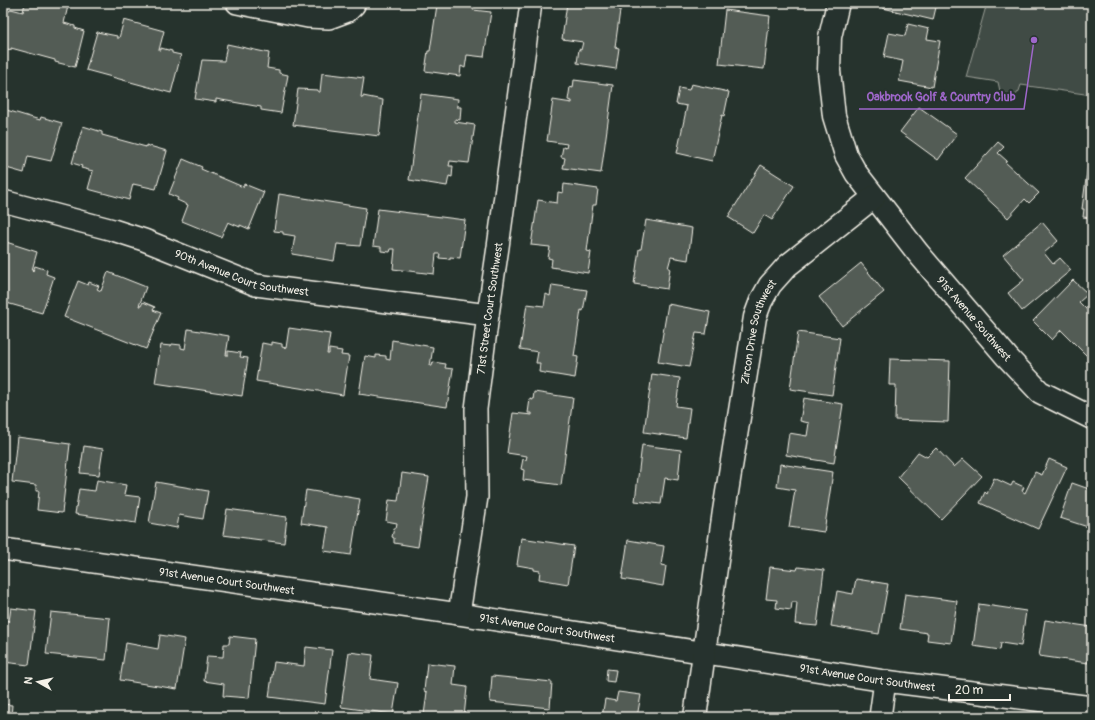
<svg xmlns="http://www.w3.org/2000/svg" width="1095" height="720" font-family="Pangolin,sans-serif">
<rect width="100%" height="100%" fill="#26332d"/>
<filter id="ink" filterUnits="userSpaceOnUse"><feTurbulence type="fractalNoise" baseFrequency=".025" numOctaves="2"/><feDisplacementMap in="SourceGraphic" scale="8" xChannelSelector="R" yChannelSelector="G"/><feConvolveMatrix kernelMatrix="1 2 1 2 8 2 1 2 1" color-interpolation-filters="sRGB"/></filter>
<g filter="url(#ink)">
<path fill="#414b45" stroke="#9a9e96" d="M987,3h105v92l-71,-10 -2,6 -4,5 -8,-1 -7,-4 -2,-9 -32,-5z"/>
<path fill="#525c55" stroke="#f4f1e8" d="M25,3h30l13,3 -4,17 11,3v2l9,3 -9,36 -20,-5v-2l-44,-12v2l-8,-2v-39l7,2 1,-2 12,3z
M433,3h41l-1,7 18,2 -7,45 -17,-2 -2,13 -4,-2 -1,10 -35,-5 3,-20h2l7,-46 -4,-1z
M567,3h54l-6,44 4,1 -3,21 -39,-6 2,-14 2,1 2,-8 -21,-3z
M885,3h52l-4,17 -50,-12z
M725,10l45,6 -6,53 -45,-5z
M124,20l40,11 -5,19h2v-2l11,3v2l9,2 -10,38 -85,-23 11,-38 20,4v2h2z
M908,24l21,5 -2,10 13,2 -8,46 -33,-6 4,-20 -19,-4 5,-24 16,3z
M227,44l42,9 -2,15 12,2v3l9,2 -7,38 -20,-3v-3l-45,-8v3l-21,-3 7,-39 22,1z
M322,73l42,5 -3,19 2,1v-2l20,4 -4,36 -86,-11 5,-36 20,1v2h2z
M574,80l39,5 -12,88 -38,-5 2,-10 -4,-1 2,-10 3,1 1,-4 -20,-3 6,-41 19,3v-2l-4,-1 2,-13 3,1z
M691,84l38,8 -5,24 -2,-1 -10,46 -35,-8 10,-47 -11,-2 3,-16 10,2z
M421,94l37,5 -1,8h4l-1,13 -5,-1v3l20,3 -6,38 -19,-2 -1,5h4l-1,11 -3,-1 -2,10 -38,-6z
M919,107l38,27 -19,26 -38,-28z
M3,109l37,11 1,-3 21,6 -11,38 -23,-5 -4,17 -21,-6z
M83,126l19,6v3l44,12v-2l21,6 -11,38 -23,-5 -4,16 -41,-11 5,-18 -12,-3 1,-2 -10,-3z
M998,142l6,5 -6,6 9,8 -2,1 34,31 -10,10 -4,-4 -17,19 -43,-40z
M1090,149h2v69l-9,-1 1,-8h-2z
M183,159l19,8 -1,2 42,18 1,-3 20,8 -15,37 -9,-4v2l-12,-5 -7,15 -39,-16 6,-16 -11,-5 1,-2 -9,-4z
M761,165l33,21 -22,34 -8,-5 -11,18 -25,-16z
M564,184l34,5 -2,16h-3l-6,46 4,1 -3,21 -37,-6 1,-8 -4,-1 2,-11 -19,-2 7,-45 19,3 1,-11 5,1z
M279,194l87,14 -6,38 -23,-2 -3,17 -42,-7 3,-18 -12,-2v-2l-9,-1z
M378,209l87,11 -5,38 -10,-1v2l-11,-1 1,-4h-4l-2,20 -41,-5 2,-20h-4l-1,3 -9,-1v-4l-8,-1z
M646,220l46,8 -4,32 -17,-3 -3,11h2l-3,21 -33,-5 5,-35h2z
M1042,222l16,19 -14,12 9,11 7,-6 11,12 -49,41 -14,-18 16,-13 -21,-25z
M3,241l34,11 -5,18 1,1 2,-5 12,4 -1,4 8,3 -12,36 -39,-11z
M861,263l23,29 -42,34 -23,-29z
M108,272l38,15 -7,19h2l2,-4 12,5 -2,3 8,3 -15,36 -82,-32 14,-36 10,4 1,-3 10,4 -2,3 4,2z
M1073,280l15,14 -9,8 13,13v38l-4,4 -27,-27 -9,10 -19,-19z
M552,285l35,5 -4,21 -2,-1 -7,46 4,1 -3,21 -36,-6 1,-9h-4l2,-11 -18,-3 7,-45 17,2 2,-12 4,2z
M668,304l42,8 -4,22 -10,-1 -7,34 -31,-5z
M289,328l41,6 -3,20h2v-5l13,2 -1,4 8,1 -6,39 -87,-14 6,-38 10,2v-3l10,2v3l4,1z
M188,329l41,7 -3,19h2v-4l13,2 -1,4 8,1 -6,38 -87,-13 6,-38 10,1 1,-2 9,1v3l4,1z
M798,332l42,6 -8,57 -42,-6z
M392,340l41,7 -3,19h2l1,-4 13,2 -1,4 8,1 -6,38 -88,-13 6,-38 11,2v-3l10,1v3l4,1z
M890,359l60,2 -2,61 -53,-2 1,-35h-7z
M652,374l28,4 -4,28 14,2 -4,30 -42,-6z
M534,392l39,6 -12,87 -38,-5 1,-10 -3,-1 2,-10 3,1 1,-4 -20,-3 6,-40 19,2v-2h-4l2,-14 3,1z
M804,398l39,6 -9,59 -48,-8 3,-22 18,3 2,-13 -9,-2z
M17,437l53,7 -8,69 -25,-3 2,-19h-3v-6l-24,-3z
M642,445l39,5 -3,30 -13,-2 -4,26 -26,-3z
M84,446l19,3 -4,26 -19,-2z
M936,448l18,19 9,-8 19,17 -41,43 -43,-42 20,-25 9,5z
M1049,459l18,8 -29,62 -58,-26 5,-11 2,2 7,-16 17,8 2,-4 11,5 -2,4 3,2 10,-21 7,3z
M780,464l53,8 -9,60 -35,-5 6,-37 -18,-3z
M402,473l27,4 -11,70 -24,-4v-5l-2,-1 2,-9h2l1,-5 -11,-2 3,-21 9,1z
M97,480l29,5 -2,10 16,2 -4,26 -61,-9 4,-25 16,2z
M156,482l52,9 -5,28 -24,-4 -2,13 -28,-5z
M1072,483l20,7v49l-4,-1 3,-10 -31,-10z
M306,490l54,9 -9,56 -27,-4 4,-24 -27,-4z
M227,509l60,8 -3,26 -61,-8z
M521,538l53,8 -6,38 -29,-5 1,-8 -6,-1v-2l-17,-3z
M628,540l36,6 -3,19 5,1 -3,20 -41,-7z
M770,567l27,3 1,-3 26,3 -7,56 -22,-2 2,-22h-5l-1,8 -15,-2 1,-8 -11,-1z
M856,579l32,5 -9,50 -48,-8 6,-35 16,3z
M905,594l52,7 -6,42 -24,-3 1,-7 -28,-4z
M979,604l47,7 -5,35 -20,-3 -1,7 -27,-4z
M11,608l25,3 -7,54 -26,-3v-42l6,1z
M51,612l59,6 -4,42 -60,-6z
M1045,620l47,7v14l-4,22 -49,-7z
M160,635l25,4 -8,50 -57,-9 6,-37 32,6z
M230,636l25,3 -6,59 -26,-2 1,-12 -20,-3 3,-25 16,1 1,-13h5z
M306,647l26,3 -7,54 -56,-7 5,-35 30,4z
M349,652l24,3 -3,24 28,4 -5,31 -52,-7z
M427,663l28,3 -2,19 14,2 -3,30h-24l-16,-2 3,-23 -3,-1z
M607,669l9,1 -2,12 -8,-1z
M492,676l60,6 -2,26 -60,-6z
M618,692l23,3 -4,22h-35l3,-18 11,2z
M3,704l9,1 -1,12h-8z"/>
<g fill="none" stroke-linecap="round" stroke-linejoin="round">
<defs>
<g id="minor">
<path d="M237,3l71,14 21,1 19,-7 6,-6"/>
<path id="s1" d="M3,201l110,29 31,10 112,45 232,30"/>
<path id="s2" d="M3,549l456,65 426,67 207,26"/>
<path id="s3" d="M459,614l18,-117 -1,-88 12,-94 10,-68 33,-244"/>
<path d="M880,717l5,-36"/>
</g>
<g id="tertiary">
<path id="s4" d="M838,3l-8,34 -1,34 5,45 12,39 10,18 62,80 89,104 33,35 52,26"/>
<path id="s5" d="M695,717l29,-206 31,-194 6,-16 9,-16 17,-19 87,-69"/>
</g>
</defs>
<use href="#minor" stroke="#f4f1e8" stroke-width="24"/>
<use href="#tertiary" stroke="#f4f1e8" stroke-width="25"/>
<use href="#minor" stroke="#26332d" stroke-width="21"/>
<use href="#tertiary" stroke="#26332d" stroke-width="22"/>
</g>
</g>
<g text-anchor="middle" stroke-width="4" stroke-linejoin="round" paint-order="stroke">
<g font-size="11" fill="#f4f1e8" stroke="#26332d">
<text dy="4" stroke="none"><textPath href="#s1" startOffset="250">90th Avenue Court Southwest</textPath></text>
<text dy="4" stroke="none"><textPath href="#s3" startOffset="308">71st Street Court Southwest</textPath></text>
<text dy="4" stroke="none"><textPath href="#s4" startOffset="363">91st Avenue Southwest</textPath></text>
<text dy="4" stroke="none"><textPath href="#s5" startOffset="391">Zircon Drive Southwest</textPath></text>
<text dy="4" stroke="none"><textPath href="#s2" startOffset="226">91st Avenue Court Southwest</textPath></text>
<text dy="4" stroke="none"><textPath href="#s2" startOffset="550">91st Avenue Court Southwest</textPath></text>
<text dy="4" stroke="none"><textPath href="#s2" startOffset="874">91st Avenue Court Southwest</textPath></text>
</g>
</g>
<path fill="none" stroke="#9f67cb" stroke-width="1.5" d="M1034 40L1024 109H859"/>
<circle fill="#9f67cb" stroke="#26332d" stroke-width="1.5" cx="1034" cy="40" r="4"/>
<g font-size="12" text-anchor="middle" font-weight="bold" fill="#9f67cb" stroke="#26332d" stroke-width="4" stroke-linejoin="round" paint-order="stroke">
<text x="941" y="101">Oakbrook Golf &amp; Country Club</text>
</g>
<rect width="1095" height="720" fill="none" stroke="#26332d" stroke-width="16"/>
<rect x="8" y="8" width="1079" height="704" fill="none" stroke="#f4f1e8" stroke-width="1.5" filter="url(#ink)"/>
<g transform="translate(38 682) rotate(278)" stroke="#26332d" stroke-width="3" paint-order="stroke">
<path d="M0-3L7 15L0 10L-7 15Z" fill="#f4f1e8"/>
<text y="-6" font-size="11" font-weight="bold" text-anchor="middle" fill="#f4f1e8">N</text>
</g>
<path d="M949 694v6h61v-6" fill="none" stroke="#f4f1e8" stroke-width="2"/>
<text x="955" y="694" font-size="12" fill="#f4f1e8" stroke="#26332d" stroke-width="3" paint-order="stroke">20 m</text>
</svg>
